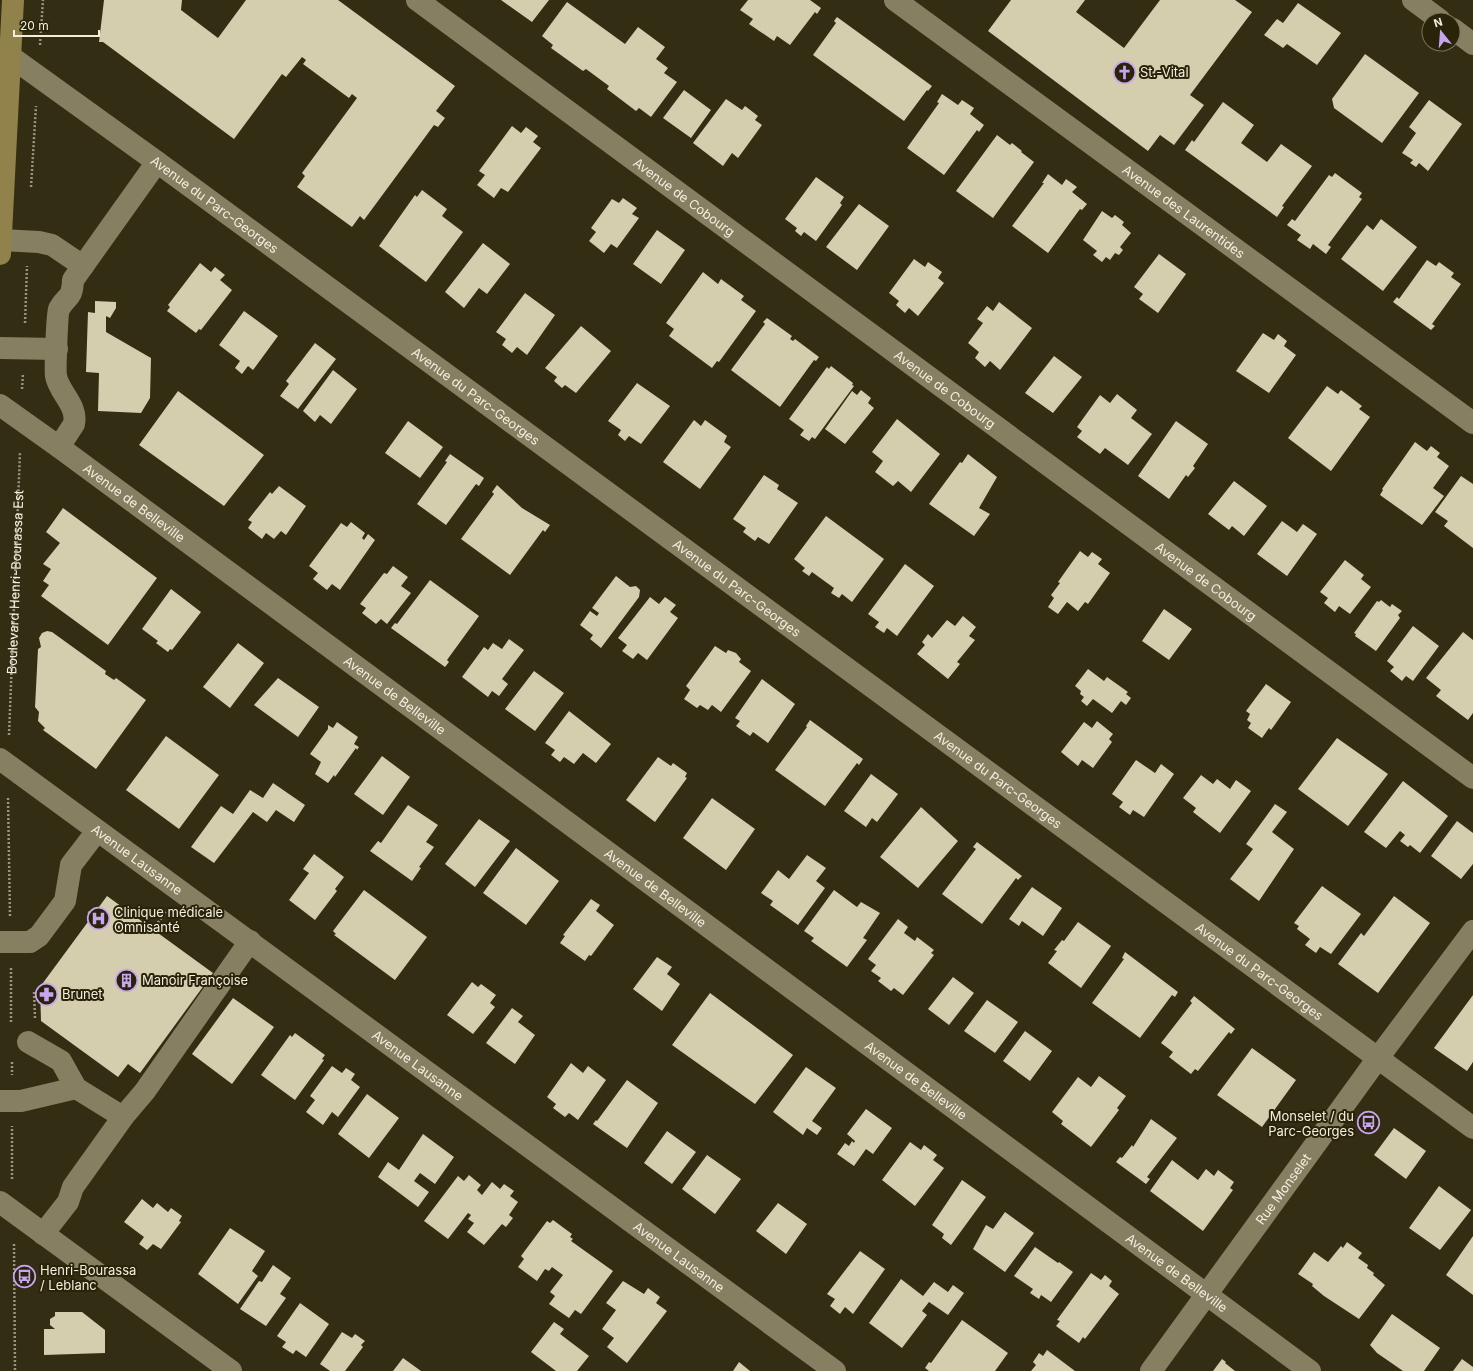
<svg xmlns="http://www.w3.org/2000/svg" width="1473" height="1371" font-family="Inter,sans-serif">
<rect width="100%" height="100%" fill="#332d13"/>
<path fill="#d4cdae" d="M104,0h78l-1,10 37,28 28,-38h92l117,86 -19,25 9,7 -7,9 -4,-2 -70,95 -4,-4 -8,11 -55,-40 8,-11 -3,-3 55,-75 -5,-4 -3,4 -46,-34 3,-4 -4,-3 -16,20 -4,-3 -48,65 -131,-97h-4z
M501,0h48l-17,22z
M748,0h62l11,8 -4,6 -2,-2 -25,33 -13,-9 -3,5 -25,-17 4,-5 -13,-9z
M1011,0h74l-9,12 48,36 36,-48h75l17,12 -62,83 14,10 -30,40 -14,-10 -12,16 -160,-120z
M567,2l58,42 13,-17 27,20 -9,12 12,9 -4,5 13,9 -26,35 -12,-9 -3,3 -29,-22 2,-3 -23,-17 -3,2 -32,-23 2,-3 -11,-9z
M1298,3l43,30 -24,32 -30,-21 -4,4 -19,-13 13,-16 6,4z
M837,17l95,69 -4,5 -1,-1 -23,31 -91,-66 23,-32 -2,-2z
M1365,54l54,39 -37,50 -48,-35 -2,-9z
M684,90l27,20 -20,28 -28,-20z
M942,94l16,11 4,-5 12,8 -4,6 14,11 -5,7 -2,-2 -33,45 -37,-27 32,-45 -2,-1z
M726,99l16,11 3,-4 13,10 -3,4 7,5 -24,33 -6,-5 -9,13 -30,-23z
M1429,100l33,24 -34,47 -9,-8 -3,4 -6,-4 3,-3 -11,-7 14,-20 -7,-6z
M1223,102l31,23 -13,18 26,19 14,-18 31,22 -30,40 2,1 -7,10 -92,-67 7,-10 2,2z
M512,126l9,7 5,-6 12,9 -5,6 8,6 -33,44 -7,-4 -7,10 -17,-13 8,-10 -6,-4z
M997,135l13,10 2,-2 10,8 -1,1 13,10 -41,56 -37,-27z
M1335,173l27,20 -3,4 3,2 -34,46 3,2 -5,7 -13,-10 -3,5 -13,-9 4,-5 -14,-10 5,-6 3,2 34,-46 3,2z
M1048,174l14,11 4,-6 11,8 -5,5 15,12 -5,6 -2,-1 -32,44 -36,-27 32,-43h-2z
M816,177l28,20 -4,6 2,2 -26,36 -12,-9 -3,4 -6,-5 2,-3 -12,-9z
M422,190l25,19 -5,7 21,16 -37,50 -47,-36 36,-51 2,2z
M623,198l14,10 -5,6 7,4 -22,30 -6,-4 -7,9 -15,-12 7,-9 -5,-4 21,-29 7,4z
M859,204l30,22 -32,44 -31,-23z
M1102,211l10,7 3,-3 9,7 -2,3 9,8 -11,14 3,3 -4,5 -4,-2 -5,7 -4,-3 -4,5 -9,-7 4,-4 -14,-11z
M1381,219l36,28 -34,44 -42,-32 26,-34 6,5z
M657,230l28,20 -24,34 -28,-20z
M483,243l27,21 -23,30 -8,-6 -15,20 -19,-16z
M1159,254l27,20 -28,39 -19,-14 4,-5 -9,-7z
M914,259l11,8 3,-5 14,10 -4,6 6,5 -26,33 -9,-8 -4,5 -9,-8 3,-4 -10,-8z
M1427,260l9,6 3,-4 15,11 -3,4 10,7 -29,40 3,2 -4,4 -38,-28 4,-5 2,2z
M200,263l11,9 4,-5 10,8 -5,5 12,10 -31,40 -2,-1 -3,4 -29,-22 3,-4 -2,-2z
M703,272l15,12 3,-5 23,17 -3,4 15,11 -37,51 -2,-1 -5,7 -43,-32 5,-7 -8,-6z
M525,293l30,22 -28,40 -10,-8 -5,6 -10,-8 4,-6 -10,-7z
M95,301l21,1v6l-6,10 -4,-2v16l45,26 -1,40 -9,15 -43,-2 1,-38 -13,-1 2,-60 7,1z
M999,302l33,26 -32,42 -10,-9 -5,6 -10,-9 4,-6 -11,-9 15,-20 -6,-4 10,-13 6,5z
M244,311l34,25 -25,34 -5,-4 -6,8 -7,-6 5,-7 -21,-16z
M767,318l25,18 -2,3 3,2 2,-2 24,18 -3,4 -2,-1 -34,47 -49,-37 34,-46 -2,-2z
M581,326l30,25 -35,42 -11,-8 -3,3 -8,-7 3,-4 -12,-9z
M1263,333l11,7 4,-6 9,7 -3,5 12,9 -27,38 -33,-22z
M315,343l21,16 -38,50 -18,-13 9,-12 -3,-3z
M1054,356l28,21 -29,36 -28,-20z
M831,366l22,17 -1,2 2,1 -39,53 -3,-2 -3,4 -9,-6 4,-5 -15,-11 38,-52 2,2z
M333,370l24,19 -26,35 -11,-9 -5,7 -12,-11z
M637,383l33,23 -29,38 -12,-8 -4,5 -7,-6 3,-5 -13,-9z
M1327,386l11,8 3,-4 21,16 -3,3 11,8 -39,54 -43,-33z
M861,390l10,8 -3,5 6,5 -29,36 -20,-15 27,-38 5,4z
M178,391l86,64 -40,51 -85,-61z
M1117,394l20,16 -6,8 21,16 -24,31 -23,-17 -5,6 -23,-17 5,-6 -5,-4 23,-32 10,8z
M897,419l43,35 -29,38 -13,-11 -5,5 -18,-14 8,-11 -11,-9z
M694,420l7,6 4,-6 22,16 -3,6 7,5 -31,42 -37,-27z
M408,421l35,26 -23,31 -35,-25z
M1176,421l32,23 -15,22 2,2 -7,9 -2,-2 -17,24 -31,-23z
M1415,442l12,9 4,-5 9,7 -3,4 12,9 -16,22 11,8 -22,29 -42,-30 3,-5 -1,-1z
M450,454l34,24 -5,8 -3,-2 -30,41 -29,-21 30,-42 -2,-1z
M968,454l29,23 -18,31 11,6 -16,22 -45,-32 31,-42 2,1z
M764,475l15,10 -2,4 21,14 -29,41 -11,-7 -3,4 -12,-9 3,-4 -13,-9z
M1461,476l12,8v64l-29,-22 4,-5 -13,-9z
M1234,481l33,25 -23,30 -12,-10 -3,4 -21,-16z
M497,485l25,23 28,17 -5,7 -2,-2 -33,45 -49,-36 33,-45 -2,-2z
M279,486l27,20 -20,29 -5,-4 -7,8 -8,-6 -4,6 -14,-11 4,-6 -4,-2 22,-28 2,2z
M63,508l94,70 -49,67 -67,-49 8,-11 -6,-4 8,-12 -8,-5 17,-21 -14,-11z
M826,516l58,43 -32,43 -10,-8 -3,4 -8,-5 3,-5 -22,-16 -3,4 -7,-5 3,-3 -11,-9z
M1282,521l15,11 6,-8 14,10 -30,42 -30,-22z
M351,522l14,11 -3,5 2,2 4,-6 7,6 -35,50 -8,-6 -5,6 -14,-11 5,-6 -9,-7 32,-43 6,4z
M1080,551l8,6 4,-5 10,7 -4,5 12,9 -22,31 -3,-2 -7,9 -11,-9 -9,12 -10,-7 6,-9 -3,-3 9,-12 -2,-1z
M1345,560l19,15 -3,4 10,8 -21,27 -11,-8 -4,6 -11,-9 4,-5 -8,-6z
M905,564l29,22 -37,50 -10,-8 -3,5 -9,-6 4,-5 -11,-8z
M393,566l15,11 -7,9 10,7 -24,31 -6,-5 -5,5 -14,-11 4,-5 -6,-4 24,-31 3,1z
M616,576l14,11 6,-1 4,4 -1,7 -38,51 -11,-9 3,-4 -13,-10 10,-14 7,5 2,-3 -7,-5z
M430,580l49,36 -32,44 2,2 -4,5 -54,-39 4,-5 2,1z
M171,589l30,23 -29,38 -2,-1 -2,3 -12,-9 2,-2 -16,-12z
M650,597l9,7 6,-7 11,8 -6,7 8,6 -31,42 -9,-7 -5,6 -11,-8 5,-6 -9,-7z
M1381,600l9,7 2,-3 10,7 -4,4 2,3 -24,33 -21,-15 1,-2 -2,-1 23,-32 2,1z
M1164,609l28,20 -23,31 -27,-19z
M963,616l13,11 -7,9 6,4 -18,22 3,2 -12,15 -31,-25 8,-9 -3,-3 6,-8 4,4 15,-18 8,6z
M1413,626l26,20 -26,35 -7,-5 -4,5 -12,-10 4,-4 -7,-6z
M47,631l5,1 54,39 -1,3 9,6 2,-2 30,22 -50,69 -53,-39 2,-2 -7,-7 1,-9 -4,-5 3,-58 3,-2 -2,-9 3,-5z
M1463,632l10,8v73l-5,7 -32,-24 5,-6 -15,-12z
M509,639l15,11 -22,29 6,5 -9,12 -7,-5 -4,6 -26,-20 22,-30 4,3 5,-7 9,6z
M238,643l26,20 -34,45 -27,-21z
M715,646l11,7 2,-3 8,3 5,6 -2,3 12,9 -30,41 -9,-7 -4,5 -8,-5 -3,3 -13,-9 6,-9 -4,-4z
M1088,669l16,12 3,-4 21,15 -2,2 5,4 -5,7 -5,-4 -9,12 -19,-14 -6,7 -6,-5 3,-4 -4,-3 1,-3 -6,-5z
M534,671l30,22 -29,38 -30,-22z
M278,678l41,29 -21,30 -44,-32z
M762,679l33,25 -27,39 -15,-11 -3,4 -14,-10 4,-5 -5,-3z
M1266,684l25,18 -20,28 -2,-2 -7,10 -14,-10 3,-5 -4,-3 3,-6 -4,-3z
M569,711l42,33 -15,19 -13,-10 -9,11 -10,-7 -4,5 -9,-7 4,-5 -10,-7z
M810,720l53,39 -4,6 -2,-2 -32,43 -50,-36 32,-43 -1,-1z
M1097,721l16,13 -4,5 3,3 -19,26 -11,-8 -4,6 -17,-14 23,-30 8,6z
M337,722l21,15 -4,7 5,3 -2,3 -1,-2 -21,29 -1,-2 -6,8 -13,-9 6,-12 -11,-8 18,-25v-4l5,3z
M166,736l53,39 -40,54 -53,-39z
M1337,738l51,36 -40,52 -50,-37z
M382,756l28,21 -27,38 -29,-21z
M658,757l13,9 2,-3 14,10 -2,4 2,1 -32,44 -29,-22z
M1136,760l19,13 6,-9 13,10 -30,43 -11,-7 -3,5 -11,-8 4,-5 -11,-8z
M871,774l27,20 -21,28 -5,-4 -6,9 -22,-16z
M1201,775l12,9 4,-5 13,10 6,-9 15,11 -31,42 -27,-21 3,-4 -13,-10z
M1403,781l45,35 -28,37 -10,-8 -2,2 -8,-6 5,-6 -5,-4 -14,17 -22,-16z
M273,783l32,22 -11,17 -18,-12 -9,12 -14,-10 -39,51 -23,-16 30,-41 12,8 17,-24 13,8z
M712,798l43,31 -29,41 -43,-32z
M1275,804l12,8 -15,20 22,17 -35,52 -29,-22 23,-30 -7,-5z
M408,805l30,20 -12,17 8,5 -15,20 2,1 -9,13 -42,-30 8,-10 3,2z
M921,807l37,34 -40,47 -38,-31z
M479,819l31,22 -35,46 -30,-23z
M1457,821l16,12v31l-12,15 -30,-23z
M977,842l45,34 -4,4 -2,-2 -34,46 -40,-30 34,-45 -3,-2z
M516,848l43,33 -33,44 -43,-32z
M314,854l30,23 -9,12 2,2 -22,29 -26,-20 20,-27 -6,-4z
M807,855l19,13 -10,13 9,7 -27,37 -28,-20 3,-4 -12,-8 17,-23 11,9z
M1322,886l39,28 -30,40 -11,-7 -4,6 -11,-8 5,-6 -13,-10 2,-3 -5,-3z
M1032,887l30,21 -19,28 -21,-15 -3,5 -10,-7z
M364,890l63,47 -32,43 -61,-45 2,-1 -3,-3z
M834,890l23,17 4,-5 19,11 -17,25 4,2 -20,27 -36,-26 3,-3 -10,-7z
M107,896l106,77 -73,100 -12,-9 -10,13 -77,-56 -1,-34z
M1394,896l36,27 -52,70 -40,-29 23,-31 3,3z
M591,899l9,6 -4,6 18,14 -23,31 -2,-1 -4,6 -25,-18 5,-7 -2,-1z
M898,919l10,8 -4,6 11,8 2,-4 17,13 -3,3 3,2 -31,40 -9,-7 -3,3 -13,-10 3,-3 -10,-7 5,-6 -8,-6z
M1078,922l33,24 -30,42 -33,-25 9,-12 -3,-1 8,-10 2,1z
M1125,952l53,40 -3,5 -3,-2 -32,43 -48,-35 32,-44 -2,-1z
M657,957l15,10 -5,7 13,10 -18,27 -29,-22z
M953,977l21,16 -25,32 -21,-16z
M472,982l6,5 3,-3 15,11 -6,8 5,4 -22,27 -26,-19z
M710,993l83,62 -38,49 -83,-59z
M1473,995v67l-6,9 -33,-23z
M1194,996l41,33 -4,5 -2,-2 -31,39 -3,-2 -4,5 -22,-17 4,-5 -12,-9 31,-40 -2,-2z
M233,998l41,29 -42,57 -40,-30z
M987,1000l31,22 -23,31 -31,-22z
M512,1008l11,8 -5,6 17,13 -20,29 -29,-21z
M1025,1031l27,20 -22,30 -27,-20z
M295,1033l30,22 -3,4 2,1 -29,40 -34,-25 29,-40 2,2z
M1252,1048l44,32 -34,47 -45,-32z
M571,1063l12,10 5,-7 18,14 -28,40 -9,-7 -4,4 -12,-9 3,-4 -9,-7z
M332,1066l10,7 4,-5 9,6 -4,6 9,7 -22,30 -6,-5 -9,13 -17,-13 9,-12 -5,-4z
M806,1067l30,21 -24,33 10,7 -5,7 -10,-7 -4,7 -30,-23z
M1099,1076l27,20 -9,12 2,2 -28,37 -30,-23 2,-3 -11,-9 26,-35 13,10z
M627,1080l31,23 -31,45 -34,-24 3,-4 1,1z
M367,1094l32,24 -30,40 -31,-24z
M866,1109l26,19 -19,26 -7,-5 -12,17 -17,-12 8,-11 4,3 3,-5 2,2 1,-2 -8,-7z
M1151,1119l26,19 -30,39 3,2 -4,5 -30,-22 4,-5 2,1 10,-13 1,2z
M1394,1128l32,23 -20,28 -32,-24z
M667,1131l29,21 -24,32 -28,-21z
M423,1134l31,23 -19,27 -15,-11 -6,8 15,11 -11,15 -40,-30 10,-15 11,8z
M910,1142l11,8 3,-5 13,10 -4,5 11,8 -29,38 -33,-26z
M707,1155l34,24 -26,35 -33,-25z
M1172,1160l26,20 8,-11 8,7 4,-6 16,12 -4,6 3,2 -30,41 -53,-40z
M469,1175l12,10 -4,5 5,5 10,-13 8,7 4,-5 10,7 -4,5 8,6 -9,13 4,3 -7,9 -4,-3 -18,21 -17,-13 7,-9 -6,-4 3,-4 -3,-2 -20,26 -24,-18 34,-45 6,5z
M962,1180l24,17 -35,48 -9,-7 2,-4 -12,-9z
M1439,1186l32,24 -31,40 -31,-22z
M142,1199l11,9 4,-5 11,9 3,-4 11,8 -3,5 2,1 -20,27 -8,-5 -6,6 -8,-6 5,-7 -20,-15z
M778,1203l29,21 -21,30 -30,-23z
M1005,1212l29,21 -29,39 -32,-23 13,-24 7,4z
M553,1220l19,14 -2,3 3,2 -2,2 42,30 -32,43 -6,-4 -6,8 -20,-14 6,-8 -5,-4 13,-17 -11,-8 -3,4 -4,-2 -8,12 -19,-14 6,-8 -3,-3 26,-35 3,2z
M230,1228l35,23 -13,20 6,5 -20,28 -40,-30z
M1473,1236v59l-27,-20z
M1347,1242l15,11 -4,5 10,7 -1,3 7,5 -1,2 12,10 -26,34 -35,-23 -12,-10 1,-2 -15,-10 16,-22 14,10 13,-16 2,2z
M1035,1247l23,16 1,-1 14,10 -22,30 -10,-7 -2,4 -9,-6 3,-4 -19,-13z
M860,1251l25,18 -32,45 -8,-7 -5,7 -10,-8 5,-7 -8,-5z
M273,1265l18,13 -11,16 6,4 -20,28 -26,-17 19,-28 3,1z
M1091,1273l10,7 4,-5 7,6 -3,5 10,8 -34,45 -2,-2 -4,6 -23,-17 4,-5 -3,-1z
M901,1279l22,17 11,-14 14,10 5,-7 11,8 -16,22 -19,-13 -7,9 5,4 -25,33 -33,-25z
M623,1281l21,13 4,-6 12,9 -4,6 11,8 -40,52 -20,-16 7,-9 -12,-9 14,-19 -10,-7z
M300,1303l29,21 -23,33 -10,-7 -3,4 -11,-7 4,-5 -9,-6z
M55,1312h27l23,18v23l-61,2v-26h11l-5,-4v-6l5,-3z
M1392,1314l48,34 -16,23h-21l-26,-18 -7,-8z
M962,1320l46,33 -13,18h-66l-4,-3 4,-6 2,1z
M554,1322l10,7 -4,5 29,22 -12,15h-21l-25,-19z
M342,1332l10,6 3,-4 10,7 -4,4 2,2 -18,24h-15l-10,-7z
M1047,1350l28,21h-44l5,-6 -3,-3 6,-9 4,3z
M403,1358l18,13h-28z
M1222,1359l4,3 -1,1 10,8h-22z
M1462,1359l11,8v4h-20z
M739,1362l11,9h-17z"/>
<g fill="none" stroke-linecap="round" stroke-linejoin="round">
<g stroke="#9a9581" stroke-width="2.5" stroke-dasharray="2 2" stroke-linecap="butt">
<path d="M40,45l3,-45"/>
<path d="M31,187l5,-81"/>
<path d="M25,323l2,-57"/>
<path d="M22,389l1,-15"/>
<path id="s1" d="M9,735l11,-283"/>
<path d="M8,798l2,119"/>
<path d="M88,912l6,3"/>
<path d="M153,929l13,-17"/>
<path d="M11,968v55"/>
<path d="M35,1018l-1,-26h7"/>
<path d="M12,1062v13"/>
<path d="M12,1179v-53"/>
<path d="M14,1244l1,127"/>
</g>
<g stroke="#867f62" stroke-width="22">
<path id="s2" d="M417,0l1056,778"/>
<path id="s3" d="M895,0l578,423"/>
<path d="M1413,0l27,20"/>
<path d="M1453,29l20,15"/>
<path id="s4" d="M0,49l157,113 1316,966"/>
<path d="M1,240l38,2 13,3 31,21"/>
<path d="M0,348l57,1"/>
<path id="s5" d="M0,405l59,42 1251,924"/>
<path d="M59,447l15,-23c4,-19 -15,-31 -18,-48 -1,-6 1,-62 3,-67 8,-15 13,-8 14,-29l84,-118"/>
<path id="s6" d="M0,759l835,612"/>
<path d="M0,942h30l9,-6 26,-35 6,-36 26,-34"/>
<path d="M28,1042l33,19 15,27"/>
<path d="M0,1101h21l55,-13 47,29 -50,70 -5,15 -25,32"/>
<path d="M123,1117l22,-26 105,-150"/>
<path d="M0,1202l231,169"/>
<path id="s7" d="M1151,1371l227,-313 95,-127"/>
</g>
<path stroke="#90824a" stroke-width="22" d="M0,254l13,-254"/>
</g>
<defs>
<symbol id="church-ring" viewBox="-11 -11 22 22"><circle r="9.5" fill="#292309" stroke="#c8a5ef" stroke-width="1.5"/><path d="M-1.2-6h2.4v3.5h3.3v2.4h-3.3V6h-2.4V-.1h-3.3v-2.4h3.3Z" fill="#c8a5ef"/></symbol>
<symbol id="hospital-ring" viewBox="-11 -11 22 22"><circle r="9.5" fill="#292309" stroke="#c8a5ef" stroke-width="1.5"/><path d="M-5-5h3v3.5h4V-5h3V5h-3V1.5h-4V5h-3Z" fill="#c8a5ef"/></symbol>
<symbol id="building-ring" viewBox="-11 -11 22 22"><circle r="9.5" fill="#292309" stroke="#c8a5ef" stroke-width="1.5"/><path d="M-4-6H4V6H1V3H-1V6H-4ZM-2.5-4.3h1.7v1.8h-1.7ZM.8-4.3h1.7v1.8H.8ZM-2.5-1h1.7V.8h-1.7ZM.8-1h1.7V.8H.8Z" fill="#c8a5ef"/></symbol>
<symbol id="pharmacy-ring" viewBox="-11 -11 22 22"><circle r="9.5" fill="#292309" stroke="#c8a5ef" stroke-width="1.5"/><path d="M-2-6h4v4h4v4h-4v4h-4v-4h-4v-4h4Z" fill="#c8a5ef"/></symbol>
<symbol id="bus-ring" viewBox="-11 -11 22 22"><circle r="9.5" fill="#292309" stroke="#c8a5ef" stroke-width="1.5"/><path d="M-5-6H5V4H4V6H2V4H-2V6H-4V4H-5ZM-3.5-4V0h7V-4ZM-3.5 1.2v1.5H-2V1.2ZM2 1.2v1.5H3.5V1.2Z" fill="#c8a5ef"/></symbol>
</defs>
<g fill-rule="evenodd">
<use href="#church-ring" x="1112" y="60" width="25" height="25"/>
<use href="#hospital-ring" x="86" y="906" width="25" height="25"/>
<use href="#building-ring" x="114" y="968" width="25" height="25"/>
<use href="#pharmacy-ring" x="34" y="982" width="25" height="25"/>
<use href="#bus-ring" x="1356" y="1110" width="25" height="25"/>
<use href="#bus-ring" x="12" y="1264" width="25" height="25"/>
</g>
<g text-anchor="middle" stroke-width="4" stroke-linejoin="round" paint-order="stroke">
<g font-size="13" fill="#f3efdf" stroke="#292309" text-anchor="start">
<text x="1140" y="77">St.-Vital</text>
<text x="114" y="917">Clinique médicale<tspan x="114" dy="15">Omnisanté</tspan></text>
<text x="142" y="985">Manoir Françoise</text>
<text x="62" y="999">Brunet</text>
<text x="1354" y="1121" text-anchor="end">Monselet / du<tspan x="1354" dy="15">Parc-Georges</tspan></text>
<text x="40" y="1275">Henri-Bourassa<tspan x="40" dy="15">/ Leblanc</tspan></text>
</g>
<g font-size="13" fill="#f3efdf" stroke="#292309">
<text dy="5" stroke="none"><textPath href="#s2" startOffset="332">Avenue de Cobourg</textPath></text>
<text dy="5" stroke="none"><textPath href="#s4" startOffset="265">Avenue du Parc-Georges</textPath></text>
<text dy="5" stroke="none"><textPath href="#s3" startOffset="358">Avenue des Laurentides</textPath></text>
<text dy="5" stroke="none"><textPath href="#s2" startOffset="656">Avenue de Cobourg</textPath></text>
<text dy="5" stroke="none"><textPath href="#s4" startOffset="589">Avenue du Parc-Georges</textPath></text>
<text dy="5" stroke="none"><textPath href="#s5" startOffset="166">Avenue de Belleville</textPath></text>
<text dy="5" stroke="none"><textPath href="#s2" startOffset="980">Avenue de Cobourg</textPath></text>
<text dy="5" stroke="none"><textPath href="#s1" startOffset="153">Boulevard Henri-Bourassa Est</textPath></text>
<text dy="5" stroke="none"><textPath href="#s4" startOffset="913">Avenue du Parc-Georges</textPath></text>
<text dy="5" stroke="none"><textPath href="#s5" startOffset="490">Avenue de Belleville</textPath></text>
<text dy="5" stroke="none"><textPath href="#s4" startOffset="1237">Avenue du Parc-Georges</textPath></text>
<text dy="5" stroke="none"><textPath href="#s6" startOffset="170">Avenue Lausanne</textPath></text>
<text dy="5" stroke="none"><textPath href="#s5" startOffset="814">Avenue de Belleville</textPath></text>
<text dy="5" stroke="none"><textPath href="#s4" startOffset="1561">Avenue du Parc-Georges</textPath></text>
<text dy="5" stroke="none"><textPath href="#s6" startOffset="518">Avenue Lausanne</textPath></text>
<text dy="5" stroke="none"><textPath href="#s5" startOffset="1138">Avenue de Belleville</textPath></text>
<text dy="5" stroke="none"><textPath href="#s7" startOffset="225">Rue Monselet</textPath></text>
<text dy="5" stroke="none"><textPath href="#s6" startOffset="842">Avenue Lausanne</textPath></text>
<text dy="5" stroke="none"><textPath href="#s5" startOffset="1462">Avenue de Belleville</textPath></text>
</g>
</g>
<g transform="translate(1441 32) rotate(343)"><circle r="19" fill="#292309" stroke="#7a755f"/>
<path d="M0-3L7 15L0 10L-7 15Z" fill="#c8a5ef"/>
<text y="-6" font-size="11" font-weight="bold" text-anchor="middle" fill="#f3efdf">N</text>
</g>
<path d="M14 30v6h85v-6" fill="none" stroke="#f3efdf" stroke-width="2"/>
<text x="20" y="30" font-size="12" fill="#f3efdf" stroke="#292309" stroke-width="3" paint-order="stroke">20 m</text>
</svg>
